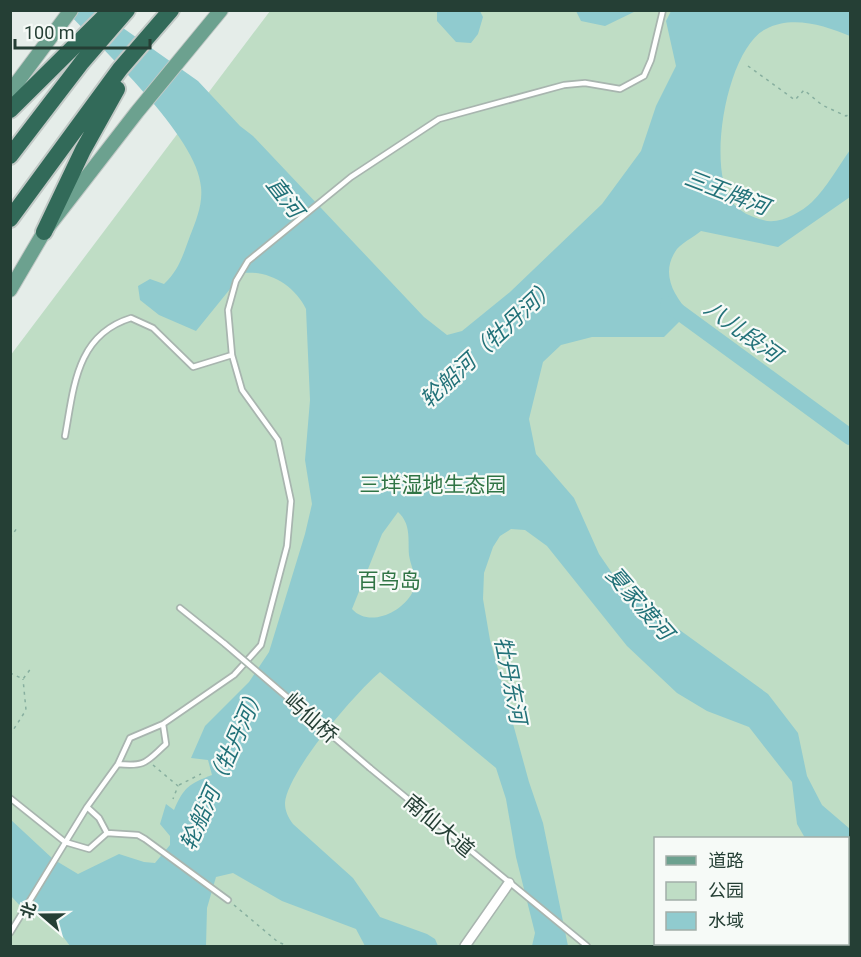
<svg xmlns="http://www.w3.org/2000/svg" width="861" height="957" font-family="Roboto,'Noto Sans SC',sans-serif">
<rect width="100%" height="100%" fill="#e5ede9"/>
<path fill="#bfddc5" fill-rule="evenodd" d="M270,11h580v935h-839l-1,-590zM656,838h192v106h-192z"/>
<path fill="#90cbcf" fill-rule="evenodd" d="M66,11h33l99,70 42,45 13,10 171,181 23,18 15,-4 48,-39 92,-88 39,-53 15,-45 20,-40 -10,-45 5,-10h179v25c-25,-10 -57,-21 -84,-7 -39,19 -60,139 -34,173 8,10 19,15 31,18 16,5 37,-7 49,-18 15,-15 26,-35 38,-52v47l-72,50 -77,-16c-7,6 -22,13 -26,21 -14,22 -1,44 14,60l-25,25h-72l-31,8 -18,17 -14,57 7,35 38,44 25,56 24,35 145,105 30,39 9,43 15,29 28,24v69l-2,3v-63h-43l-8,-14 -5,-42 -43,-55 -42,-16 -30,-18 -50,-47 -80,-100 -22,-16 -14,-1 -11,7 -7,11 -9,26 -1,26 7,41 39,142 14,41 25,123h-36l3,-13 -19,-76 -10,-58 -10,-31 -116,-96c-24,20 -93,100 -95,131 0,8 3,14 8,21l60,54 27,39 47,17 8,5 3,7h-73l-9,-17 -74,-28 -49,-28 -17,4 -9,31 -1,38h-136l-17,-23 -30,-14 -12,-13 -1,-77 43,40 25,15 41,-20 25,8 11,1 15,-18v-9l-10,-12 6,-20 8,6c10,-23 15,-26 38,-35l-4,-15 -17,-2 14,-32 44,-44 20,-30 36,-118 7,-30 -7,-44 5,-60 -4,-91c-11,-23 -37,-39 -63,-36l-47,58 -37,-16 -19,-15 -2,-14 12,-7 14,5c15,-14 19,-29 26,-48 6,-15 13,-32 11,-49 -3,-50 -100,-139 -135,-176zM398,512c13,12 10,26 11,43 2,14 11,25 2,40 -12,19 -43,32 -59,14l30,-75z
M437,11h43l3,6 -5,17 -7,9 -15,-1 -19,-21z
M576,11h60l-31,15 -24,-5z
M769,944h46l-2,2h-45z"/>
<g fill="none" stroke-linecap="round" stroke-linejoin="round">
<path stroke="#90cbcf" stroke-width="16" d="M668,304l182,133"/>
<defs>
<path id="lane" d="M65,436c9,-49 11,-101 66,-118l22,10 40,39 39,-12
M180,608l45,36
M118,764c28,3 28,-2 48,-20l-3,-20
M370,768l217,178
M10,798l55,44 24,7 18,-16 31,2 7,4 83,61
M87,807l12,11 8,15
M10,933l77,-126 31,-43 12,-26 33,-14 71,-49 27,-30 26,-99 4,-45 -13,-61 -36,-50 -10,-35 -4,-45 8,-29 12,-20 103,-84 88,-58 125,-34 21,-2 35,6 24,-13 7,-16 12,-50"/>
<path id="street" d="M848,939l2,3
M465,946l44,-63
M670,946l2,-2"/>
<path id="primary" d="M10,92l61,-82
M10,290l34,-58 93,-120 84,-102"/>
<path id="highway" d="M10,110l101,-100
M10,156l72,-94 45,-52
M10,219l110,-150 51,-59
M44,232l39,-82 34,-61"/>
</defs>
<use href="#lane" stroke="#a8b5af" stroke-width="8"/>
<use href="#street" stroke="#a8b5af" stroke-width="12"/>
<use href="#primary" stroke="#c2c9c6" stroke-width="16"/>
<use href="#highway" stroke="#c2c9c6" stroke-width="20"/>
<path stroke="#87af9f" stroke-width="1.5" stroke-dasharray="3 4.5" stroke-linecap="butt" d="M748,66l47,34 9,-10 18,15 24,11 4,-2
M10,538l7,-10
M10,673l13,6 9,-12
M10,735l16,-25 -3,-31
M153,765l25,21 -5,13
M179,785l22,-11
M234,905l44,37 10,4"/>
<use href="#lane" stroke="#fff" stroke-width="4.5"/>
<use href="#street" stroke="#fff" stroke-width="9"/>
<use href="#primary" stroke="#6ca18f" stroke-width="14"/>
<use href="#highway" stroke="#326a59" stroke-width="16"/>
<defs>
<path id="lane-bridge" d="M225,644l145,124"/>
</defs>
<use href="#lane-bridge" stroke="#a8b5af" stroke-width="8" stroke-linecap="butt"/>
<use href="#lane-bridge" stroke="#fff" stroke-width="4.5"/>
</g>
<g text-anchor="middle" stroke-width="4.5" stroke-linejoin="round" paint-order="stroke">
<g font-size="21" fill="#307445" stroke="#f6faf7">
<text x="433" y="492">三垟湿地生态园</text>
<text x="389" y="588">百鸟岛</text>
</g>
<g font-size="21" fill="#253f35" stroke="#f6faf7">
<text transform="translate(311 718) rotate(41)" y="7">屿仙桥</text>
<text transform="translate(439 826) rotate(40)" y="7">南仙大道</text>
</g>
<g font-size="22" font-style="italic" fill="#217178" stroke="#f6faf7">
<text transform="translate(727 192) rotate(21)" y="8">三王牌河</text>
<text transform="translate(285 197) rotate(52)" y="8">直河</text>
<text transform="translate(743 331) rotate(36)" y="8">八儿段河</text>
<text transform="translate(488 343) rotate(-43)" y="8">轮船河（牡丹河）</text>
<text transform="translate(640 603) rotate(49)" y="8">夏家渡河</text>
<text transform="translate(511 680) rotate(79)" y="8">牡丹东河</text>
<text transform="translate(222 768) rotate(-66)" y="8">轮船河（牡丹河）</text>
</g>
</g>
<rect width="861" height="957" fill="none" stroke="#253f35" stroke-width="24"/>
<rect x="654" y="837" width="195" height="108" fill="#f6faf7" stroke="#a2afa9" stroke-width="1.5"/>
<rect x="666" y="856" width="30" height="9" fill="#6ca18f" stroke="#a2afa9" stroke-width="1.5"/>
<text x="708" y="867" font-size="18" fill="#253f35">道路</text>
<rect x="666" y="882" width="30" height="18" fill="#bfddc5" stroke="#a2afa9" stroke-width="1.5"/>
<text x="708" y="897" font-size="18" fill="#253f35">公园</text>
<rect x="666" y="912" width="30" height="18" fill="#90cbcf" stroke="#a2afa9" stroke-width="1.5"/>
<text x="708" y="927" font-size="18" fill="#253f35">水域</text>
<g transform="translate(42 915) rotate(290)" stroke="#f6faf7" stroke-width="4.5" paint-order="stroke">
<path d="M0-4.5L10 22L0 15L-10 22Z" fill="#253f35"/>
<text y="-9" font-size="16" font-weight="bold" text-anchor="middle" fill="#253f35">北</text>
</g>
<path d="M15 39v9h135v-9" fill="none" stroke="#253f35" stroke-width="3"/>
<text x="24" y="39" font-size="18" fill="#253f35" stroke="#f6faf7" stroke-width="4.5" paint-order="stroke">100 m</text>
</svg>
